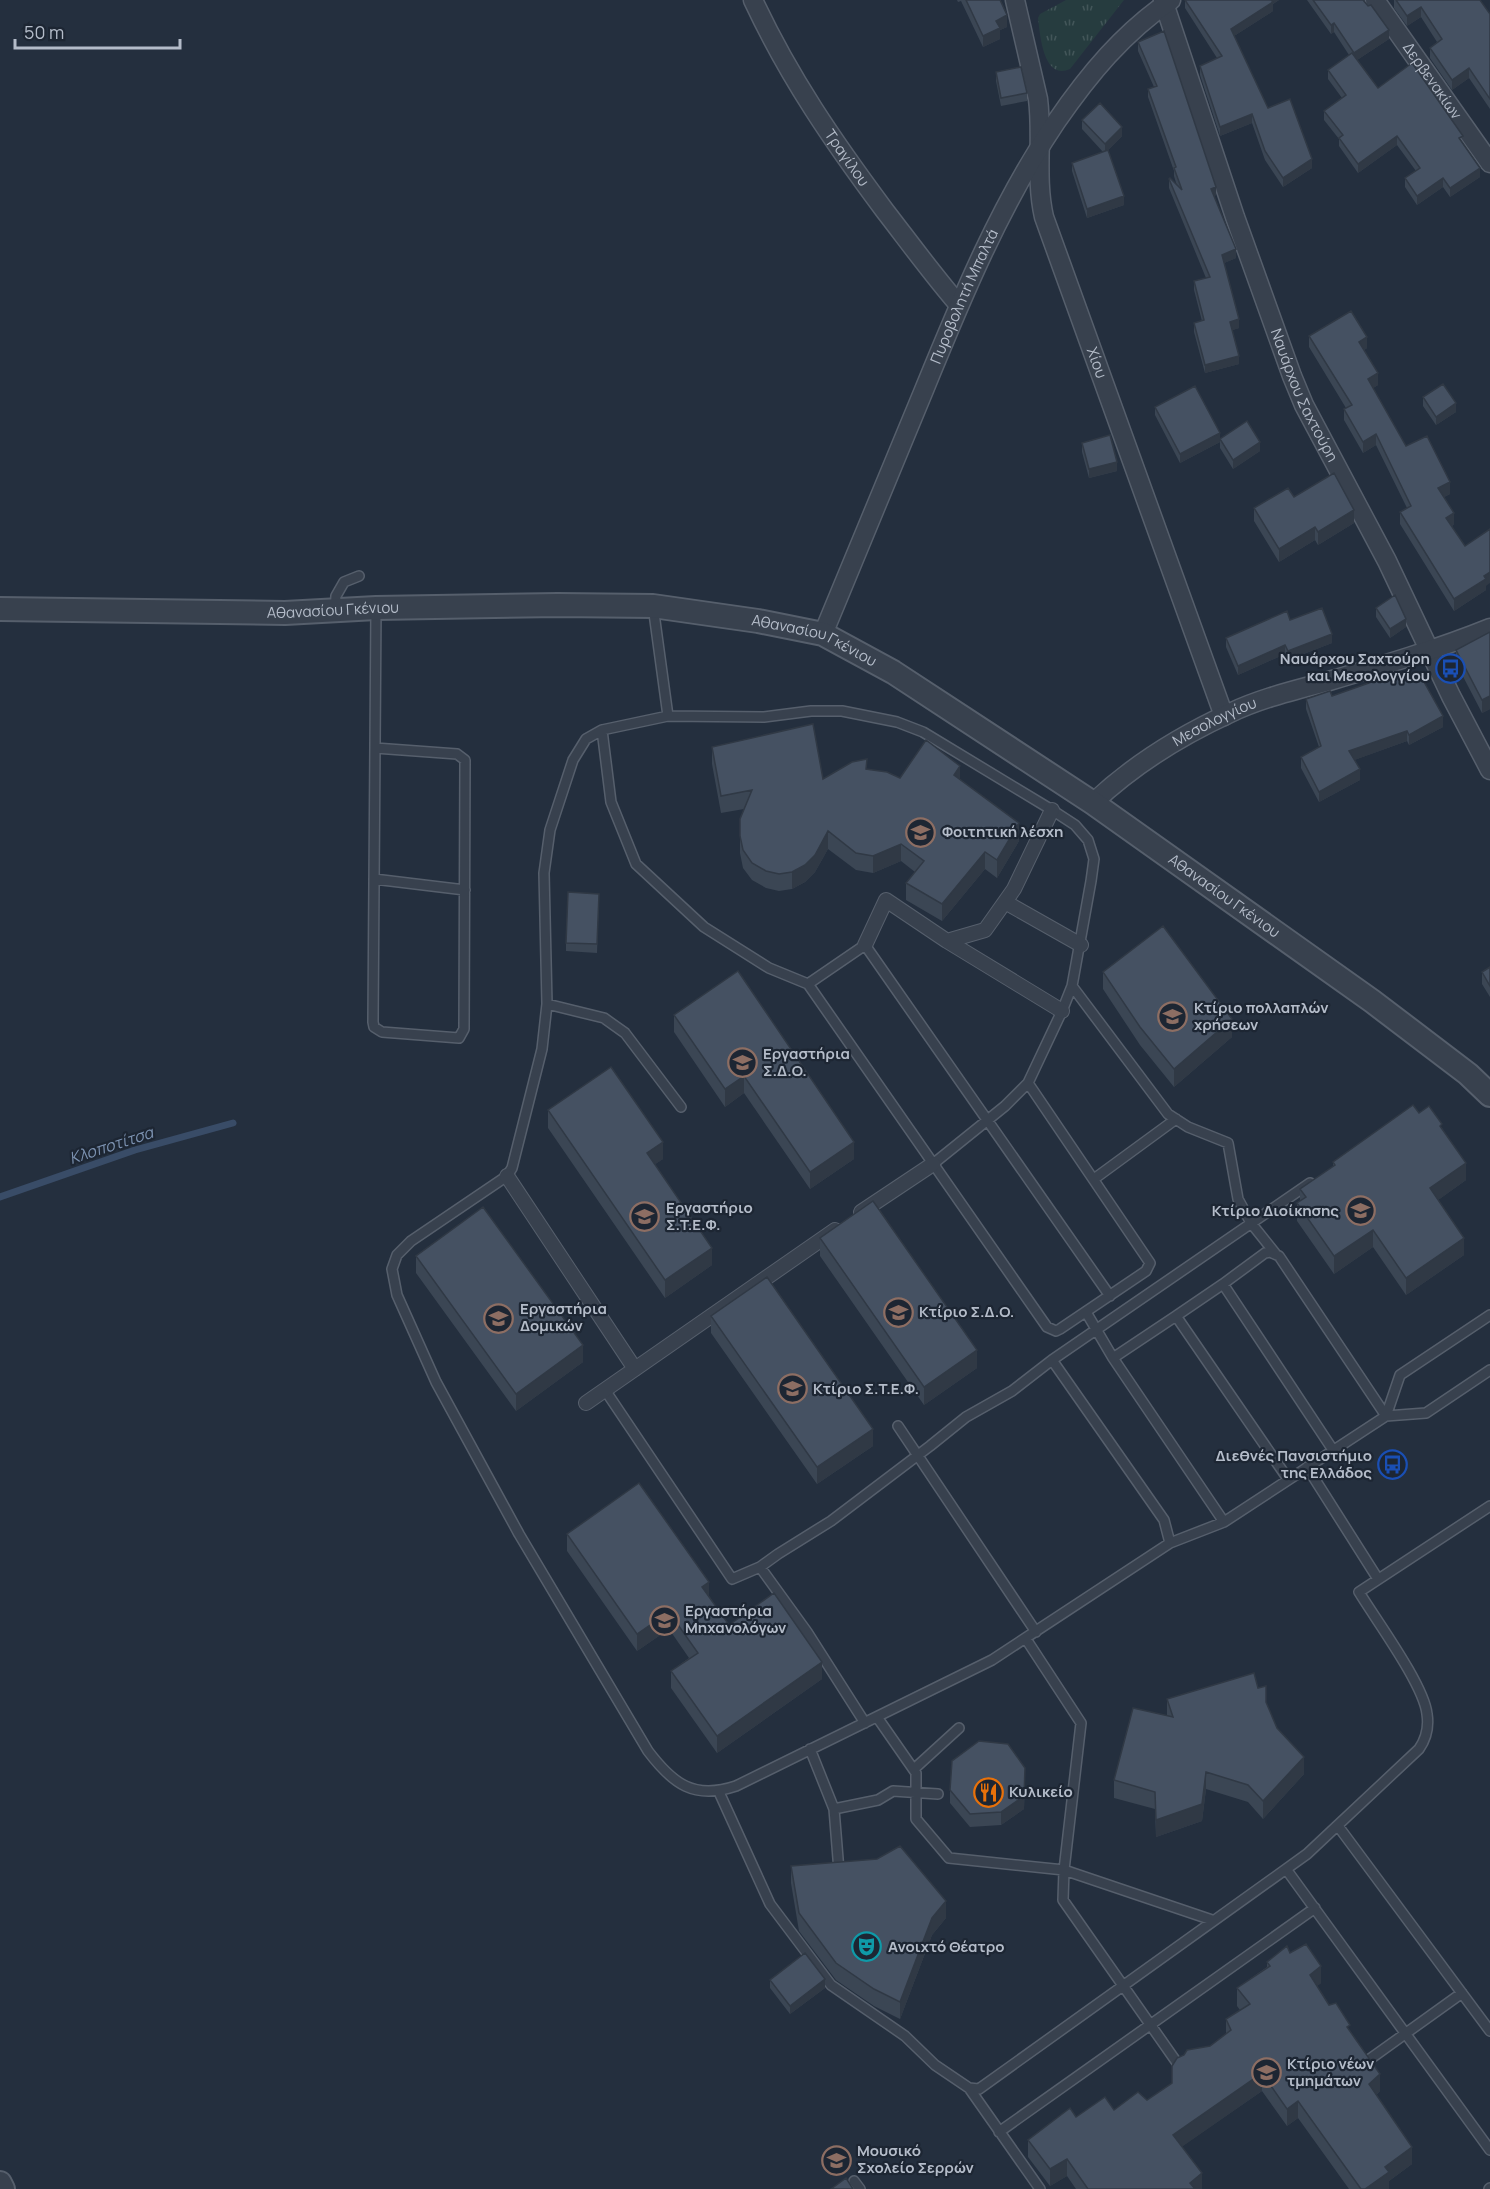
<svg xmlns="http://www.w3.org/2000/svg" width="1490" height="2189" font-family="Manrope,sans-serif">
<defs>
<pattern id="park-tufts" width="24" height="20" patternUnits="userSpaceOnUse" patternTransform="scale(1.5)"><rect width="24" height="20" fill="#263c3f"/><path d="M3 7l-1-3M5 7V3M7 7l1-3M15 17l-1-3M17 17v-4M19 17l1-3" fill="none" stroke="#435659"/></pattern>
</defs>
<rect width="100%" height="100%" fill="#242f3e"/>
<path fill="url(#park-tufts)" d="M1066,0h58l-54,69c-27,12 -30,-35 -32,-51l2,-4z"/>
<g fill="none" stroke-linecap="round" stroke-linejoin="round">
<path stroke="#394c67" stroke-width="7" d="M0,1197l135,-47 98,-27"/>
<defs>
<path id="service" d="M653,606l15,110 -66,14 -16,9 -13,21 -23,70 -6,43 3,131 -5,45 -30,119 -5,8 -96,65 -14,14 -5,14 5,26 39,87 83,152 129,217c25,33 46,49 88,35l256,-126 178,-117 54,-21 162,-106 40,-3 64,-43
M335,611l1,-15 8,-14 15,-6
M668,716l96,1 47,-6h31l55,11 26,10 129,78 23,15 13,15 6,19 -3,22 -19,105 -10,25 -34,72 -23,23 -72,58
M602,730l9,72 25,62 68,63 65,41 39,16
M375,748l82,6 8,6 -1,269 -5,9 -77,-6 -8,-5 -1,-5 3,-414
M374,879l91,11
M1072,986l96,128 20,13 40,16 10,56 13,24 24,30
M547,1004l57,14 21,15 56,74
M1028,1083l122,180 -4,8 -86,58 -4,2 -9,-4 -239,-343 57,-39 245,351
M1094,1179l82,-60
M1086,1312l27,46
M1176,1316l47,-32
M1052,1360l258,-177
M605,1390l127,189 28,-12 18,-13 53,-33 99,-75 36,-29 46,-26 40,-31 112,160 6,23
M1386,1416l14,-41 90,-60
M898,1426l138,206
M1333,1450l-110,-166 42,-31 5,-1 9,4 107,160
M1307,1467l71,112
M1224,1522l-111,-164 63,-42 112,163
M760,1567l47,65 58,91
M1026,1639l55,84 -17,147 -1,30 117,167
M877,1717l39,56v46l33,39 115,12 148,50
M810,1749l24,60
M914,1769l45,-41
M719,1792l51,112 61,81 74,51 30,29 34,23 10,1 328,-235 112,-105c7,-10 10,-22 8,-35 -3,-29 -51,-94 -68,-122l131,-86
M1338,1826l152,205
M1286,1869l204,281
M836,1871h3l-5,-62 44,-9 15,-9 45,3
M1370,2059l92,-66
M969,2088l71,101
M999,2132l316,-224
M854,2181l6,8
M1489,2189l1,-1"/>
<path id="pedestrian" d="M1005,902l76,43
M947,941l38,-11 29,-41 38,-79
M865,945l21,-45 61,41 115,70
M507,1176l128,193
M861,1212l72,-48
M586,1403l249,-173"/>
<g id="minor">
<path id="s1" d="M753,0c37,79 80,141 132,211 24,31 48,64 74,94"/>
<path id="s2" d="M1015,0l23,99c5,39 -3,79 6,118l180,499"/>
<path id="s3" d="M1163,0l72,217 57,159 12,29 83,156 64,135 39,74"/>
<path id="s4" d="M1375,0l115,163"/>
<path id="s5" d="M823,634c34,-81 67,-163 101,-244 38,-93 76,-185 132,-268 33,-48 67,-89 115,-122"/>
<path id="s6" d="M1093,803c40,-38 87,-67 137,-90 31,-15 66,-23 99,-32 55,-16 109,-32 161,-53"/>
</g>
<g id="tertiary">
<path id="s7" d="M0,609l285,4 91,-5 182,-3 95,1 105,15 65,13 70,38 200,131 279,198 96,73 22,21"/>
<path d="M0,2183l3,6"/>
</g>
</defs>
<use href="#service" stroke="#565f6c" stroke-width="12"/>
<use href="#pedestrian" stroke="#565f6c" stroke-width="16"/>
<use href="#minor" stroke="#565f6c" stroke-width="21"/>
<use href="#tertiary" stroke="#565f6c" stroke-width="26"/>
<use href="#service" stroke="#38414e" stroke-width="9"/>
<use href="#pedestrian" stroke="#38414e" stroke-width="14"/>
<use href="#minor" stroke="#38414e" stroke-width="18"/>
<use href="#tertiary" stroke="#38414e" stroke-width="22"/>
</g>
<path fill="#3b4654" d="M957,0h43l7,27 -7,3v9l-17,8 -22,-46 -3,1z
M1185,0h94l-6,4v7l-39,25 34,72 44,60 -29,19 -18,-27 -13,-37 -32,13 -20,-61v-9l17,-8 -32,-50z
M1307,0h56l26,39 -32,21 21,28 85,56 17,33 -30,20 -7,-10 -26,18 -12,-18v-9l11,-7 -19,-26 -39,28 -19,-27v-7l-15,-19v-9l18,-13 -14,-19v-9l21,-15 -15,-23 -3,2z
M1394,0h86l10,14v95l-21,-31 -17,12 -22,-32v-10l7,-6 -16,-25 -14,9 -13,-18z
M1138,42l78,153 -2,1 22,62 -12,5 15,65 -7,2 7,34 -34,9 -11,-41v-9l8,-2 -8,-31v-9l12,-3 -37,-90v-9l8,7 -3,-10v-5l-26,-74v-8l6,-2 -16,-36z
M996,72l31,21v8l-26,5 -5,-25z
M1082,120l40,16 -14,14 16,55 -37,13 -15,-47v-8l31,-11 -21,-23z
M1309,336l58,12 -3,2 14,35 -5,3 33,58 44,48 -6,3 10,27 -2,2 34,60v4l-32,21 -54,-87v-12l7,-4 -31,-63 -13,8 -19,-33v-11l2,-1 -37,-61z
M1423,397l33,15 -20,13 -13,-19z
M1155,407l65,32 40,12 -27,18 -13,-21v-6l-40,21 -25,-48z
M1082,443l35,28 -28,7 -7,-26z
M1294,497l60,26 -36,22 -3,-5 -36,22 -25,-41v-13z
M1376,608l30,19 -16,11 -14,-21z
M1290,620l42,23 -44,17 -3,-6 -47,21 -12,-28v-9z
M1490,632v77l-8,4 -26,-50v-13z
M1384,681h20l39,46 -34,18 -2,-4 -53,19 6,20 -41,22 -18,-34v-11l18,-10 -13,-38v-10l26,-3z
M712,747l111,32 44,-10 33,9 60,1 59,62 -22,37 -12,-9 -43,52 -36,-21v-17l9,-11 -14,-11 -28,12 -17,-3 -28,-21 -13,23 -10,10 -13,7 -13,2 -13,-3 -14,-8 -9,-12 -3,-15v-34l4,-10 -23,4 -9,-49z
M599,894l-2,59 -31,-2v-8z
M1490,967v30l-8,-13v-12z
M1103,972l129,65 -58,50 -34,-42 -37,-56z
M674,1015l180,144 -44,30 -66,-96 -19,14 -51,-75z
M548,1110l115,49 -8,5 57,101 -47,33 -117,-170z
M1419,1113l23,15 24,52 -28,20 26,55 -58,40 -33,-48 -39,27 -37,-53v-18l3,-2v-12l33,-22v-5z
M820,1238l157,130 -53,37 -104,-149z
M416,1256l167,106 -67,49 -100,-138z
M711,1316l162,130 -56,38 -106,-151z
M567,1534l142,62 20,29 93,54 -105,74 -46,-65v-17l18,-13 -20,-29 -32,22 -70,-100z
M1258,1688l8,15 11,25 27,46 -41,45 -15,-17 -42,-13 -4,32 -46,16 -1,-28 -41,-11v-18l53,-64v-17z
M1025,1781l-1,28 -23,16 -31,2 -20,-24v-13z
M791,1866l155,52 -14,17 -32,84 -26,-13 -38,-26 -37,-49 -8,-48z
M1290,1953l31,30 -4,3 12,19 21,26 30,60 -4,4 36,69 -23,17v8h-40l-51,-71 -11,8 -25,-35 -81,56 21,42h-126l-9,-13 -17,10 -22,-29v-17l48,-23 38,-7 33,-10 25,-17 38,-37 16,-12v-15l14,-9 -3,-4v-18l30,-21v-5z
M770,1980l55,8 -35,26 -20,-26z"/>
<path fill="#303945" d="M1270,0h9l-6,4v7l-42,27v-9z
M1421,7v10l-14,9v-10z
M1007,15v12l-7,3v9l-17,8v-11l13,-15z
M1334,23v9l-3,2v-9z
M1389,30v9l-35,23v-9z
M1469,68v10l-17,12v-10z
M1252,114v9l-32,13v-9z
M1122,127v9l-17,17v-9z
M1397,136v9l-39,28v-9z
M1312,159v9l-29,19v-9z
M1480,168v9l-30,20v-9z
M1443,178v9l-26,18v-9z
M1216,187v8l-5,3v-9z
M1124,196v9l-37,13v-9z
M1236,249v9l-14,6v-9z
M1239,319v9l-9,3v-9z
M1367,337v11l-8,5v-11z
M1239,356v8l-34,9v-8z
M1378,373v12l-10,6v-12z
M1456,403v9l-20,13v-8z
M1220,433v9l-40,21v-9z
M1376,434v11l-13,8v-11z
M1260,442v9l-27,18v-9z
M1117,462v9l-28,7v-9z
M1450,482v12l-12,6v-12z
M1354,510v13l-36,22v-13z
M1454,513v11l-8,5v-11z
M1315,527v13l-36,22v-13z
M1490,572v11l-4,3v4l-32,21v-12z
M1406,619v8l-16,11v-9z
M1332,634v9l-44,17v-9z
M1285,645v9l-47,21v-9z
M1490,696v13l-8,4v-13z
M1443,716v11l-34,18v-10z
M1407,731v10l-58,21v-11z
M960,766v18l-6,-9z
M1360,769v11l-41,22v-10z
M1019,823v18l-22,37v-18z
M828,831v18l-13,23 -10,10 -13,7v-17z
M901,844v17l-28,12v-17z
M985,852v17l-43,52v-17z
M1232,1019v18l-58,50v-18z
M744,1076v17l-19,14v-18z
M663,1142v17l-16,11v-17z
M854,1142v17l-44,30v-17z
M1466,1163v17l-36,26v-18z
M1373,1230v17l-39,27v-18z
M1464,1238v17l-58,40v-17z
M712,1248v17l-47,33v-18z
M583,1345v17l-67,49v-17z
M977,1350v18l-53,37v-18z
M873,1429v17l-56,38v-17z
M709,1582v17l-7,-12z
M669,1612v17l-32,22v-17z
M822,1662v17l-105,74v-17z
M1304,1757v17l-41,45v-18z
M1025,1768l-1,41 -23,16v-13z
M1206,1772v17l-4,32 -46,16v-17z
M946,1901v17l-14,17 -32,84v-17l32,-84z
M1321,1966v17l-11,9v-17z
M825,1979v9l-35,26v-8z
M1262,2073v18l-89,62v-18z
M1380,2074v17l-11,10v-17z
M1298,2101v17l-11,8v-17z
M1412,2147v17l-23,17v8h-24l20,-22z
M1067,2159v17l-17,10v-17z
M1202,2173v16h-12v-6z"/>
<path fill="#455162" stroke="#303945" stroke-width="1.5" d="M966,0h34l7,15 -11,6 4,7 -17,8z
M1185,0h86l2,2 -42,27 37,79 22,-9 22,60 -29,19 -18,-27 -13,-37 -32,13 -20,-61 22,-10z
M1313,0h50l5,6 3,-1 18,25 -35,23 -20,-30 -3,2z
M1396,0h84l10,14v85l-21,-31 -17,12 -22,-32 12,-9 -21,-32 -14,9z
M1164,31l52,156 -5,2 25,60 -14,6 17,64 -9,3 9,34 -34,9 -11,-42 10,-3 -10,-39 16,-4 -41,-98 1,-1 12,12 -8,-22 2,-1 -28,-78 9,-3 -19,-44z
M1352,53l26,35 34,-25 51,73 -4,2 21,30 -30,20 -7,-10 -26,18 -12,-18 15,-10 -23,-32 -39,28 -19,-26 4,-3 -19,-24 22,-16 -18,-25z
M1021,67l6,26 -26,5 -5,-26z
M1100,103l22,24 -17,17 -23,-24z
M1108,150l16,46 -37,13 -15,-46z
M1351,311l16,26 -8,5 19,31 -10,6 38,67 21,-10 23,46 -12,6 16,25 -8,5 19,28 25,-17v43l-6,4 2,3 -32,20 -54,-87 11,-6 -35,-72 -13,8 -19,-33 8,-4 -43,-69z
M1443,384l13,19 -20,14 -13,-20z
M1195,386l25,47 -40,21 -25,-47z
M1247,421l13,21 -27,18 -13,-21z
M1110,435l7,27 -28,7 -7,-26z
M1334,473l20,37 -36,22 -3,-5 -36,22 -25,-41 34,-20 6,9z
M1395,595l11,24 -16,10 -14,-21z
M1322,608l10,26 -44,17 -3,-6 -47,21 -12,-28 61,-27 3,9z
M1490,632v64l-8,4 -26,-50z
M1400,673l4,8 15,-8 24,43 -34,19 -2,-4 -58,20 11,18 -41,23 -18,-35 20,-11 -15,-47 24,-8 2,5 51,-18 1,3z
M813,724l10,55 29,-17 15,-3 -1,10 21,3 13,6 26,-38 34,26 -6,9 65,48 -22,37 -12,-8 -43,52 -36,-21 18,-22 -23,-17 -28,12 -17,-3 -28,-22 -13,24 -10,10 -13,7 -13,2 -13,-3 -14,-8 -9,-13 -3,-14v-17l12,-29 -31,6 -9,-49z
M568,892l31,2 -2,50 -31,-1z
M1163,926l69,93 -58,50 -34,-42 -37,-55z
M1490,967v19l-8,-14z
M738,971l116,171 -44,30 -66,-96 -19,13 -51,-74z
M611,1067l52,75 -16,11 65,95 -47,32 -117,-170z
M1413,1105l6,8 10,-7 13,18 -2,2 26,37 -36,25 34,50 -58,40 -33,-48 -39,26 -37,-53 9,-6 -6,-8 35,-24 -2,-3z
M873,1201l104,149 -53,37 -104,-149z
M483,1207l100,138 -67,49 -100,-138z
M767,1277l106,152 -56,38 -106,-151z
M639,1483l70,99 -7,5 27,38 45,-32 48,69 -105,74 -46,-65 27,-18 -29,-41 -32,22 -70,-100z
M1254,1673l4,15 8,-2v16l11,26 27,29 -41,44 -15,-16 -42,-13 -4,32 -46,16 -1,-28 -41,-12 19,-72 40,9 -6,-18z
M979,1741l29,3 17,24 -1,28 -23,16 -31,2 -20,-24 2,-29z
M900,1846l46,55 -14,17 -32,84 -26,-13 -38,-26 -37,-50 -8,-47 86,-7z
M1306,1944l15,22 -11,9 19,30 7,-2 14,22 -3,2 33,47 -11,10 43,63 -27,20 4,5 -24,17h-4l-63,-88 -11,8 -25,-36 -89,62 29,38 -12,10 5,6h-107l-21,-30 -17,10 -22,-29 42,-32 6,9 29,-20 9,13 24,-18 9,8 25,-17v-17l5,-8 7,-3 3,-5 23,-4 21,-16 -5,-11 24,-15 -13,-16 33,-22 -3,-4 20,-16 3,7z
M805,1953l20,26 -35,27 -20,-26z
M846,2178l7,11h-22z"/>
<defs>
<symbol id="bus-ring" viewBox="-11 -11 22 22"><circle r="9.5" fill="#1d2633" stroke="#1a4fb4" stroke-width="1.5"/><path d="M-5-6H5V4H4V6H2V4H-2V6H-4V4H-5ZM-3.5-4V0h7V-4ZM-3.5 1.2v1.5H-2V1.2ZM2 1.2v1.5H3.5V1.2Z" fill="#1a4fb4"/></symbol>
<symbol id="school-ring" viewBox="-11 -11 22 22"><circle r="9.5" fill="#1d2633" stroke="#8d6e63" stroke-width="1.5"/><path d="M0-5L7-2L0 1L-7-2ZM-4 1L0 2.5L4 1V4Q0 6-4 4Z" fill="#8d6e63"/></symbol>
<symbol id="university-ring" viewBox="-11 -11 22 22"><circle r="9.5" fill="#1d2633" stroke="#8d6e63" stroke-width="1.5"/><path d="M0-5L7-2L0 1L-7-2ZM-4 1L0 2.5L4 1V4Q0 6-4 4Z" fill="#8d6e63"/></symbol>
<symbol id="restaurant-ring" viewBox="-11 -11 22 22"><circle r="9.5" fill="#1d2633" stroke="#e8710a" stroke-width="1.5"/><path d="M-5-6h1v4h1v-4h1v4h1v-4h1v5L-1.5 .5V6h-2V.5L-5-1ZM5-6V6H3V1.5H1.5Q1.5-4 5-6Z" fill="#e8710a"/></symbol>
<symbol id="theatre-ring" viewBox="-11 -11 22 22"><circle r="9.5" fill="#1d2633" stroke="#0f9aa8" stroke-width="1.5"/><path d="M-5-5.5Q0-4 5-5.5V0Q5 5 0 6Q-5 5-5 0ZM-3.3-2.5H-1v1.5H-3.3ZM1-2.5H3.3v1.5H1ZM-2.8 1Q0 5.5 2.8 1Z" fill="#0f9aa8"/></symbol>
</defs>
<g fill-rule="evenodd">
<use href="#bus-ring" x="1434" y="652" width="33" height="33"/>
<use href="#school-ring" x="904" y="816" width="33" height="33"/>
<use href="#university-ring" x="1156" y="1000" width="33" height="33"/>
<use href="#university-ring" x="726" y="1046" width="33" height="33"/>
<use href="#university-ring" x="1344" y="1194" width="33" height="33"/>
<use href="#university-ring" x="628" y="1200" width="33" height="33"/>
<use href="#university-ring" x="882" y="1296" width="33" height="33"/>
<use href="#university-ring" x="482" y="1302" width="33" height="33"/>
<use href="#university-ring" x="776" y="1372" width="33" height="33"/>
<use href="#bus-ring" x="1376" y="1448" width="33" height="33"/>
<use href="#university-ring" x="648" y="1604" width="33" height="33"/>
<use href="#restaurant-ring" x="972" y="1776" width="33" height="33"/>
<use href="#theatre-ring" x="850" y="1930" width="33" height="33"/>
<use href="#university-ring" x="1250" y="2056" width="33" height="33"/>
<use href="#school-ring" x="820" y="2144" width="33" height="33"/>
</g>
<g text-anchor="middle" stroke-width="4.5" stroke-linejoin="round" paint-order="stroke">
<g font-size="15" fill="#b4bcc9" stroke="#1d2633">
<text dy="5" stroke="none"><textPath href="#s4" startOffset="99">Δερβενακίων</textPath></text>
<text dy="5" stroke="none"><textPath href="#s1" startOffset="184">Τραγίλου</textPath></text>
<text dy="5" stroke="none"><textPath href="#s5" startOffset="366">Πυροβολητή Μπαλτά</textPath></text>
<text dy="5" stroke="none"><textPath href="#s2" startOffset="375">Χίου</textPath></text>
<text dy="5" stroke="none"><textPath href="#s3" startOffset="420">Ναυάρχου Σαχτούρη</textPath></text>
<text dy="5" stroke="none"><textPath href="#s7" startOffset="333">Αθανασίου Γκένιου</textPath></text>
<text dy="5" stroke="none"><textPath href="#s7" startOffset="819">Αθανασίου Γκένιου</textPath></text>
<text dy="5" stroke="none"><textPath href="#s6" startOffset="147">Μεσολογγίου</textPath></text>
<text dy="5" stroke="none"><textPath href="#s7" startOffset="1305">Αθανασίου Γκένιου</textPath></text>
</g>
<g font-size="15" font-weight="bold" fill="#b4bcc9" stroke="#1d2633" text-anchor="start">
<text x="1430" y="664" text-anchor="end">Ναυάρχου Σαχτούρη<tspan x="1430" dy="17">και Μεσολογγίου</tspan></text>
<text x="942" y="837">Φοιτητική λέσχη</text>
<text x="1194" y="1013">Κτίριο πολλαπλών<tspan x="1194" dy="17">χρήσεων</tspan></text>
<text x="763" y="1059">Εργαστήρια<tspan x="763" dy="17">Σ.Δ.Ο.</tspan></text>
<text x="666" y="1213">Εργαστήριο<tspan x="666" dy="17">Σ.Τ.Ε.Φ.</tspan></text>
<text x="1339" y="1216" text-anchor="end">Κτίριο Διοίκησης</text>
<text x="520" y="1314">Εργαστήρια<tspan x="520" dy="17">Δομικών</tspan></text>
<text x="919" y="1317">Κτίριο Σ.Δ.Ο.</text>
<text x="813" y="1394">Κτίριο Σ.Τ.Ε.Φ.</text>
<text x="1372" y="1461" text-anchor="end">Διεθνές Πανσιστήμιο<tspan x="1372" dy="17">της Ελλάδος</tspan></text>
<text x="685" y="1616">Εργαστήρια<tspan x="685" dy="17">Μηχανολόγων</tspan></text>
<text x="1009" y="1797">Κυλικείο</text>
<text x="888" y="1952">Ανοιχτό Θέατρο</text>
<text x="1287" y="2069">Κτίριο νέων<tspan x="1287" dy="17">τμημάτων</tspan></text>
<text x="857" y="2156">Μουσικό<tspan x="857" dy="17">Σχολείο Σερρών</tspan></text>
</g>
<g font-size="16" font-style="italic" fill="#7c92b1" stroke="#1d2633">
<text transform="translate(111 1145) rotate(-18)" y="6">Κλοποτίτσα</text>
</g>
</g>
<path d="M15 39v9h165v-9" fill="none" stroke="#b4bcc9" stroke-width="3"/>
<text x="24" y="39" font-size="18" fill="#b4bcc9" stroke="#1d2633" stroke-width="4.5" paint-order="stroke">50 m</text>
</svg>
